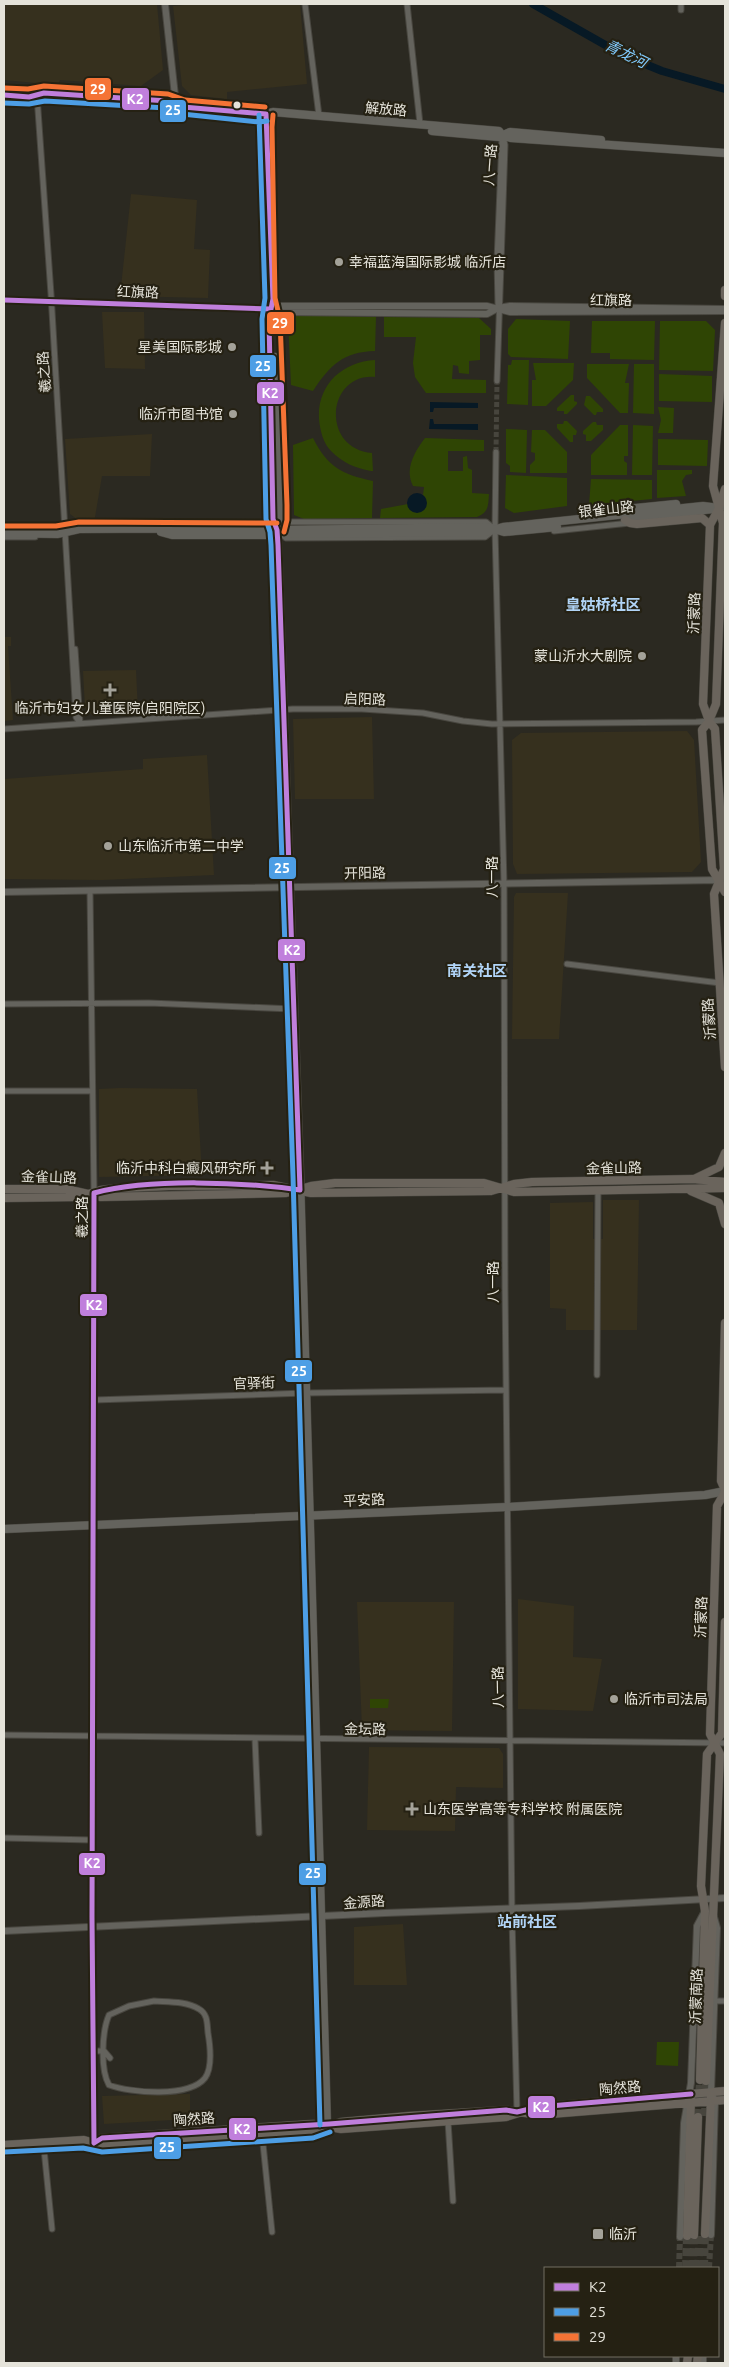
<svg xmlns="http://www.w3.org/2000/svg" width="729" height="2367" font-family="Ubuntu,'Noto Sans SC',sans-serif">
<rect width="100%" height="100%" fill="#2b2921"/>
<path fill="#36301e" d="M4,4h153l6,66 -22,16 -81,-6 -2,5 -54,-5z
M194,4h106l7,80 -80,8v7l-36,-4 -9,-9 -9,-80z
M131,194l66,6 -3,49 16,1 -2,48 -88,-2z
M102,312h42l1,57 -40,-1z
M152,434l-2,42h-48l-8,47h-12l-12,-9 -5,-75z
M4,637h7v9h-3l5,74 -9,1z
M136,670l2,43 -45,3 -8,-8 -2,-37z
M372,717l2,82h-79l-2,-80z
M687,731l7,9 7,122 -9,10 -175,2 -4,-10 -1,-124 9,-7z
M207,755l7,120 -112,5 -98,-1v-100l139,-10v-10z
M516,893h52l-9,146h-47l2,-142z
M120,1088l77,1 5,86 -103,2v-88z
M603,1200h36l-2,130h-71v-21l-16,-1v-105l43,-1v37h10z
M518,1599l56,7 -1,51 29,2 -9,52 -75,-2z
M357,1602h97l-2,129 -90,-1z
M369,1747l130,1 4,6v34l-47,-1 -1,44 -88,-1z
M403,1924l4,61h-53v-58z
M190,2094v25l-86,5 -2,-28z"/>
<path fill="#2f4504" d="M291,315l85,2 -1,34c-32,1 -45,14 -62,40l-22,-6 -3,-65z
M384,317l95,1 12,11v6h-11v25l-11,1v13l-10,-1 -1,-7 -5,-1 -1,14 34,1v13h-60l-11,-16 -2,-14 3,-26h-32z
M516,319l54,2 -2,38 -57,-2 -3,-3v-25z
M592,321h63l-1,39 -44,-1v-6h-19z
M660,321h46l9,9 -2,41 -54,-1z
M375,360v17c-48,-4 -55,71 -3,76l1,18h-2c-16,-3 -28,-8 -40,-20 -8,-8 -11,-21 -12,-32 -2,-34 23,-57 56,-59z
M512,360h17l-1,45 -21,-1 1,-39h3z
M533,363h41l-1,17 -27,26h-14v-26h4z
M587,364h42l-4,19h4l-1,30h-8l-33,-35z
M634,364h20v50l-21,-1z
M659,374l53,2v26l-53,-1z
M571,395h3v6l3,1v2l-10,10h-3v-3h-7v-3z
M586,396h4l13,13v3h-6l-1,3h-2l-10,-10z
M658,407l16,1 -1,25h-15l3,-13z
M564,421h3l10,10 -1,4h-3v7h-3l-13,-14v-4h6z
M593,422h3l1,3h6v5l-12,11h-5v-6l-3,-1v-3z
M620,425h8v31h-4v5l3,2v12h-36v-20z
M633,425l20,1 -1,49h-20z
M506,429l21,1 -1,43 -16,-1v-6l-4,-3z
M532,430h13l22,22v21h-37v-8l5,-5v-7l-4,-1z
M313,438c15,29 28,36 60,43l-1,37 -68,1 -10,-4 -1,-70z
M425,438l59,2v11h-36v20h15v-14l4,-1 1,12 4,2v23l17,1c-1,12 0,18 -12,23l-97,1 1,-9 27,-5 1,4 17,-10 -3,-3 1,-8 -11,-1c-9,-17 2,-35 12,-48z
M658,439l50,1 -1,26 -49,-1z
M657,470h35v4l-6,1 -4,6 4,15 -29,2z
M506,475l61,3v28l-53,7 -9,-5z
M591,479l61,1v19l-63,6z
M370,1699h19l-1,9h-18z
M657,2042h22l-1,24 -22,-1z"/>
<path fill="#071925" d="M430,402l48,1v5h-44l-1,4h-3z
M430,419h3l1,5h44v6l-49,-1z
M407 503a10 10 0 1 1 20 0a10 10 0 1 1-20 0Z"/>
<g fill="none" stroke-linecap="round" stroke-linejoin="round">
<path stroke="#071925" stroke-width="8" d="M533,4l90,51 39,16 63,18"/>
<path stroke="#47453d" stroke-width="5" stroke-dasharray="5 2.5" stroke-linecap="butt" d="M496,452l1,-71"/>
<path stroke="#47453d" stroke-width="6" stroke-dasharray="6 3" stroke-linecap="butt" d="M679,2268l1,-31
M709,2268l2,-33"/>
<path stroke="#47453d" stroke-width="8" stroke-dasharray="8 4" stroke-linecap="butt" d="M705,2116l1,-35
M698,2117l2,-37
M686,2268l1,-32
M693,2268l1,-33
M698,2268l2,-33
M704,2268l1,-34"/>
<defs>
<path id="minor" d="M305,4l14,112
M407,4l13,120
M681,10v-6
M37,96l14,198 25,423 4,6
M498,306l-1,-45 5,-122
M497,381l8,-236 -2,-9
M496,452l-1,77 9,355 1,404 7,630 5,194
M4,526h48l14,5
M278,528l6,-6h202l7,6
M554,531l76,-8
M281,534l5,4 199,-1 9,-7
M4,537h31
M75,649l5,74
M4,729l289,-20h69l61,4 40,8 29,3 204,-2 29,-2
M90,891l4,302 -2,724 2,226
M567,964l153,19
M4,1004l145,-1 144,6
M4,1091h88
M597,1375l1,-185
M94,1400l212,-7 200,-3
M4,1735l721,8
M255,1739l4,94
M4,1838l88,2
M154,2001c15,1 32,0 45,8 9,5 8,15 9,24 2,12 5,34 -3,45 -16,20 -74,15 -96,7 -9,-16 -7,-54 0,-70l20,-9z
M714,2001h11
M93,2051h11l6,7
M448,2121l5,80
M262,2134l10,98
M44,2149l8,80"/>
<path id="tertiary" d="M165,4l11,101
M4,300l267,9 9,3 207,2 11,-6 12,-2 215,3
M272,308l8,-2h207l23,6 215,-1
M4,892l715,-12 6,3
M4,1931l381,-18 194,-7 146,-8
M711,2235l4,-134 -4,-9 6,-164 -3,-11
M680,2237l4,-114 7,-40 6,-157 8,-15
M676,2363v-7
M703,2363v-7"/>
<path id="secondary" d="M4,95l25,2 15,-4 124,8c20,9 84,17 105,11l226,19 4,5 8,2 214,15
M266,114l2,11 5,174 -4,20 4,200 4,11 1,15 22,631 27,949
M432,131l67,6 11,-5 91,8
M275,357l5,148v14l-3,11
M616,512l10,-3 50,-5
M628,519l85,-10
M277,530l209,-3 18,5 53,-5
M161,532l11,3h93l10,-4
M4,533l53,1 22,-5 185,-1 22,6 199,-2 18,-5 200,-21 16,2 6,-3
M4,1529l503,-22 198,-12 20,-4"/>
<path id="primary" d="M725,290v6
M725,323l-12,163 10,37 -7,181 -7,17 -7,9 10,139 13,23
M725,489l-6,19 -9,17 -7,179 6,17 6,8 9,140 -10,25 11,173
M625,520l5,3 7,1 65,-6 8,7
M694,1179l25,-12 6,-14
M4,1189h62l35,8 185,-4 25,-7 24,-3h149l30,9 211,-4
M691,1191l28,12 6,21
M4,1198l75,-1 22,-7 17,-2 51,-2 104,-1 38,8 180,-2 23,-7 18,-2 161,-3 32,3
M725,1323l-4,158 4,9
M700,2080l5,-169 -4,-25 6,-132 15,-21 3,-111
M706,2081l14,-327 -10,-20 7,-228 8,-14
M4,2145l80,-5 18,5 211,-14 28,-9 68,-6 97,-6 32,5 187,-15
M4,2152l80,-5 18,-9 104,-7 107,-7 28,5 165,-12 32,-10 187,-16
M705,2234l6,-137
M694,2235l4,-118
M687,2236l4,-138
M687,2363l1,-7
M697,2363l1,-7"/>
</defs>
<use href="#minor" stroke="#494740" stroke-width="7"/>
<use href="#tertiary" stroke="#494740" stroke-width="8"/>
<use href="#secondary" stroke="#494740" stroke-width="9"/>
<use href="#primary" stroke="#494740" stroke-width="9"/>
<use href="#minor" stroke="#64635d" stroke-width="5"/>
<use href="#tertiary" stroke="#64635d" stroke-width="6"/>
<use href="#secondary" stroke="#64635d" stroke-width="8"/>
<use href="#primary" stroke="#6a645c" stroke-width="8"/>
<defs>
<path id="bus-1" d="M4,95l25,2 15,-4 124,8 15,6 83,7
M4,300l267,9
M94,2143l-2,-226 2,-724c56,-15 149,-11 206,-3l-22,-645 -1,-15 -4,-11 -4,-200 4,-20 -7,-185
M94,2143l8,-5 227,-14 177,-14 11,2 21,-5 153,-13"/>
<path id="bus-2" d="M4,103l25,1 16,-3 121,7 16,6 77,8 8,-1
M259,115l6,183 -3,21 4,200 4,13 1,13 22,631 27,949
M4,2152l79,-4 19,4 211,-14 17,-6"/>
<path id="bus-3" d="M5,88l23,1 16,-3 124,8 17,6 80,7
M273,115l-1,12 3,171 5,21 7,186v15l-3,12
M4,526h52l23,-4 198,1"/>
</defs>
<use href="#bus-1" stroke="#252113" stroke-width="9"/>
<use href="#bus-2" stroke="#252113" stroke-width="9"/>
<use href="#bus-3" stroke="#252113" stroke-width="9"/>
<use href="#bus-1" stroke="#c07fdc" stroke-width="5"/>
<use href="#bus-2" stroke="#4d9ee5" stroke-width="5"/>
<use href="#bus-3" stroke="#f57335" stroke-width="5"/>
</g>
<circle fill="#e5e3da" stroke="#252113" stroke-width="2" cx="237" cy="105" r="4.5"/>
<g fill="#a4a299" stroke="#252113" stroke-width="2">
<circle cx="339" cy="262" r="5"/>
<circle cx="232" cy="347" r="5"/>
<circle cx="233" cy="414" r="5"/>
<circle cx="642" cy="656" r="5"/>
<path d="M107.5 682.5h5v5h5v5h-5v5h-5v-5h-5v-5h5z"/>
<circle cx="108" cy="846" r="5"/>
<path d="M264.5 1160.5h5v5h5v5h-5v5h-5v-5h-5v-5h5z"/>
<circle cx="614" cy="1699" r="5"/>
<path d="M409.5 1801.5h5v5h5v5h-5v5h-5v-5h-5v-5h5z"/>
<rect x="592" y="2228" width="12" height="12" rx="2.5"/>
</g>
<g text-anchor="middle" stroke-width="4.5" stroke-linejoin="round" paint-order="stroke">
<g font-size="14" fill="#e5e3da" stroke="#252113">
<text transform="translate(386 109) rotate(5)" y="5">解放路</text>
<text transform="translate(490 165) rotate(-86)" y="5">八一路</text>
<text transform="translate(138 292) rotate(2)" y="5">红旗路</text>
<text x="611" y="305">红旗路</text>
<text transform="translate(44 372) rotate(-94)" y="5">羲之路</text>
<text transform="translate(606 509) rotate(-6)" y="5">银雀山路</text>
<text transform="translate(694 613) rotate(-88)" y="5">沂蒙路</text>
<text transform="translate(365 699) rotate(2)" y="5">启阳路</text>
<text transform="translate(365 873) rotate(-1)" y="5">开阳路</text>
<text transform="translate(492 877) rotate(-90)" y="5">八一路</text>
<text transform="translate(709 1019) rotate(-94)" y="5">沂蒙路</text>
<text transform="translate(614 1168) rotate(-1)" y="5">金雀山路</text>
<text transform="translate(49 1177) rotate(2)" y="5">金雀山路</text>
<text transform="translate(82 1217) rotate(-90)" y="5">羲之路</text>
<text transform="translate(493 1282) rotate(-90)" y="5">八一路</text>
<text transform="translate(254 1383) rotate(-2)" y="5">官驿街</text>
<text transform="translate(364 1500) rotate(-3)" y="5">平安路</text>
<text transform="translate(701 1617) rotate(-88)" y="5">沂蒙路</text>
<text transform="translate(498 1687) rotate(-91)" y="5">八一路</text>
<text transform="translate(365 1729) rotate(1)" y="5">金坛路</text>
<text transform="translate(364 1902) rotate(-4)" y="5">金源路</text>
<text transform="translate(696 1996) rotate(-88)" y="5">沂蒙南路</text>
<text transform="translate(620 2088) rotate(-5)" y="5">陶然路</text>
<text transform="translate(194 2119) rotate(-4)" y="5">陶然路</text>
</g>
<g font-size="14" fill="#e5e3da" stroke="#252113" text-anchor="start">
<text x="349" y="267">幸福蓝海国际影城 临沂店</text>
<text x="222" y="352" text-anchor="end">星美国际影城</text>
<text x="223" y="419" text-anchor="end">临沂市图书馆</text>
<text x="632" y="661" text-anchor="end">蒙山沂水大剧院</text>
<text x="110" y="713" text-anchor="middle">临沂市妇女儿童医院(启阳院区)</text>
<text x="118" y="851">山东临沂市第二中学</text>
<text x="256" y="1173" text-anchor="end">临沂中科白癜风研究所</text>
<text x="624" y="1704">临沂市司法局</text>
<text x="423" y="1814">山东医学高等专科学校 附属医院</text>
<text x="609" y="2239">临沂</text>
</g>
<g font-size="15" font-style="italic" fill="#81cbfe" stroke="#252113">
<text transform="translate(626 54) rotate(26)" y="5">青龙河</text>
</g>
<g font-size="15" font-weight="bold" fill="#b1d4f6" stroke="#252113">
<text x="603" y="610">皇姑桥社区</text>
<text x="477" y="976">南关社区</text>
<text x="527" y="1927">站前社区</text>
</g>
</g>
<g stroke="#252113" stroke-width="2">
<rect x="84" y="77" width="28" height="24" rx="5" fill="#f57335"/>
<rect x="121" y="87" width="29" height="24" rx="5" fill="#c07fdc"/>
<rect x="159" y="99" width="28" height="24" rx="5" fill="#4d9ee5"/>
<rect x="266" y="311" width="29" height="24" rx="5" fill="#f57335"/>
<rect x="249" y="354" width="28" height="24" rx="5" fill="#4d9ee5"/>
<rect x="256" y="381" width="29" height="24" rx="5" fill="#c07fdc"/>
<rect x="268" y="856" width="29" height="24" rx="5" fill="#4d9ee5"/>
<rect x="277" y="938" width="29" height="24" rx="5" fill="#c07fdc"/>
<rect x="79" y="1293" width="29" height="24" rx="5" fill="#c07fdc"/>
<rect x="284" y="1359" width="29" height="24" rx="5" fill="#4d9ee5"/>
<rect x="78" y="1852" width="28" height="24" rx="5" fill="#c07fdc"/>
<rect x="298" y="1862" width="29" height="24" rx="5" fill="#4d9ee5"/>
<rect x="527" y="2095" width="29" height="24" rx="5" fill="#c07fdc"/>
<rect x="228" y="2117" width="29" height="24" rx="5" fill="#c07fdc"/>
<rect x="153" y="2136" width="29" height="24" rx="5" fill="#4d9ee5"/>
</g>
<g font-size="14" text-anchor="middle" font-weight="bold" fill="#fff">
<text x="98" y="94">29</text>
<text x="135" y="104">K2</text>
<text x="173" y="115">25</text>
<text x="280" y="328">29</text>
<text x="263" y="371">25</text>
<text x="270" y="398">K2</text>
<text x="282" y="873">25</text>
<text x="292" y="955">K2</text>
<text x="94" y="1310">K2</text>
<text x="299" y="1376">25</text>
<text x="92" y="1868">K2</text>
<text x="313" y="1878">25</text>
<text x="541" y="2112">K2</text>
<text x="242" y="2134">K2</text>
<text x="167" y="2152">25</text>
</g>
<rect width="729" height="2367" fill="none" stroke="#e5e3da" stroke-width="10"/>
<rect x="544" y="2267" width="175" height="90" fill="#252113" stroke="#726f63"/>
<rect x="554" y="2283" width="25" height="8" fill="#c07fdc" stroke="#726f63"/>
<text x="589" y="2292" font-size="15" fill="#e5e3da">K2</text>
<rect x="554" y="2308" width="25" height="8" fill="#4d9ee5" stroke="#726f63"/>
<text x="589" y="2317" font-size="15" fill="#e5e3da">25</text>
<rect x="554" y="2333" width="25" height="8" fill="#f57335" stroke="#726f63"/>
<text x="589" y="2342" font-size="15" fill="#e5e3da">29</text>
</svg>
